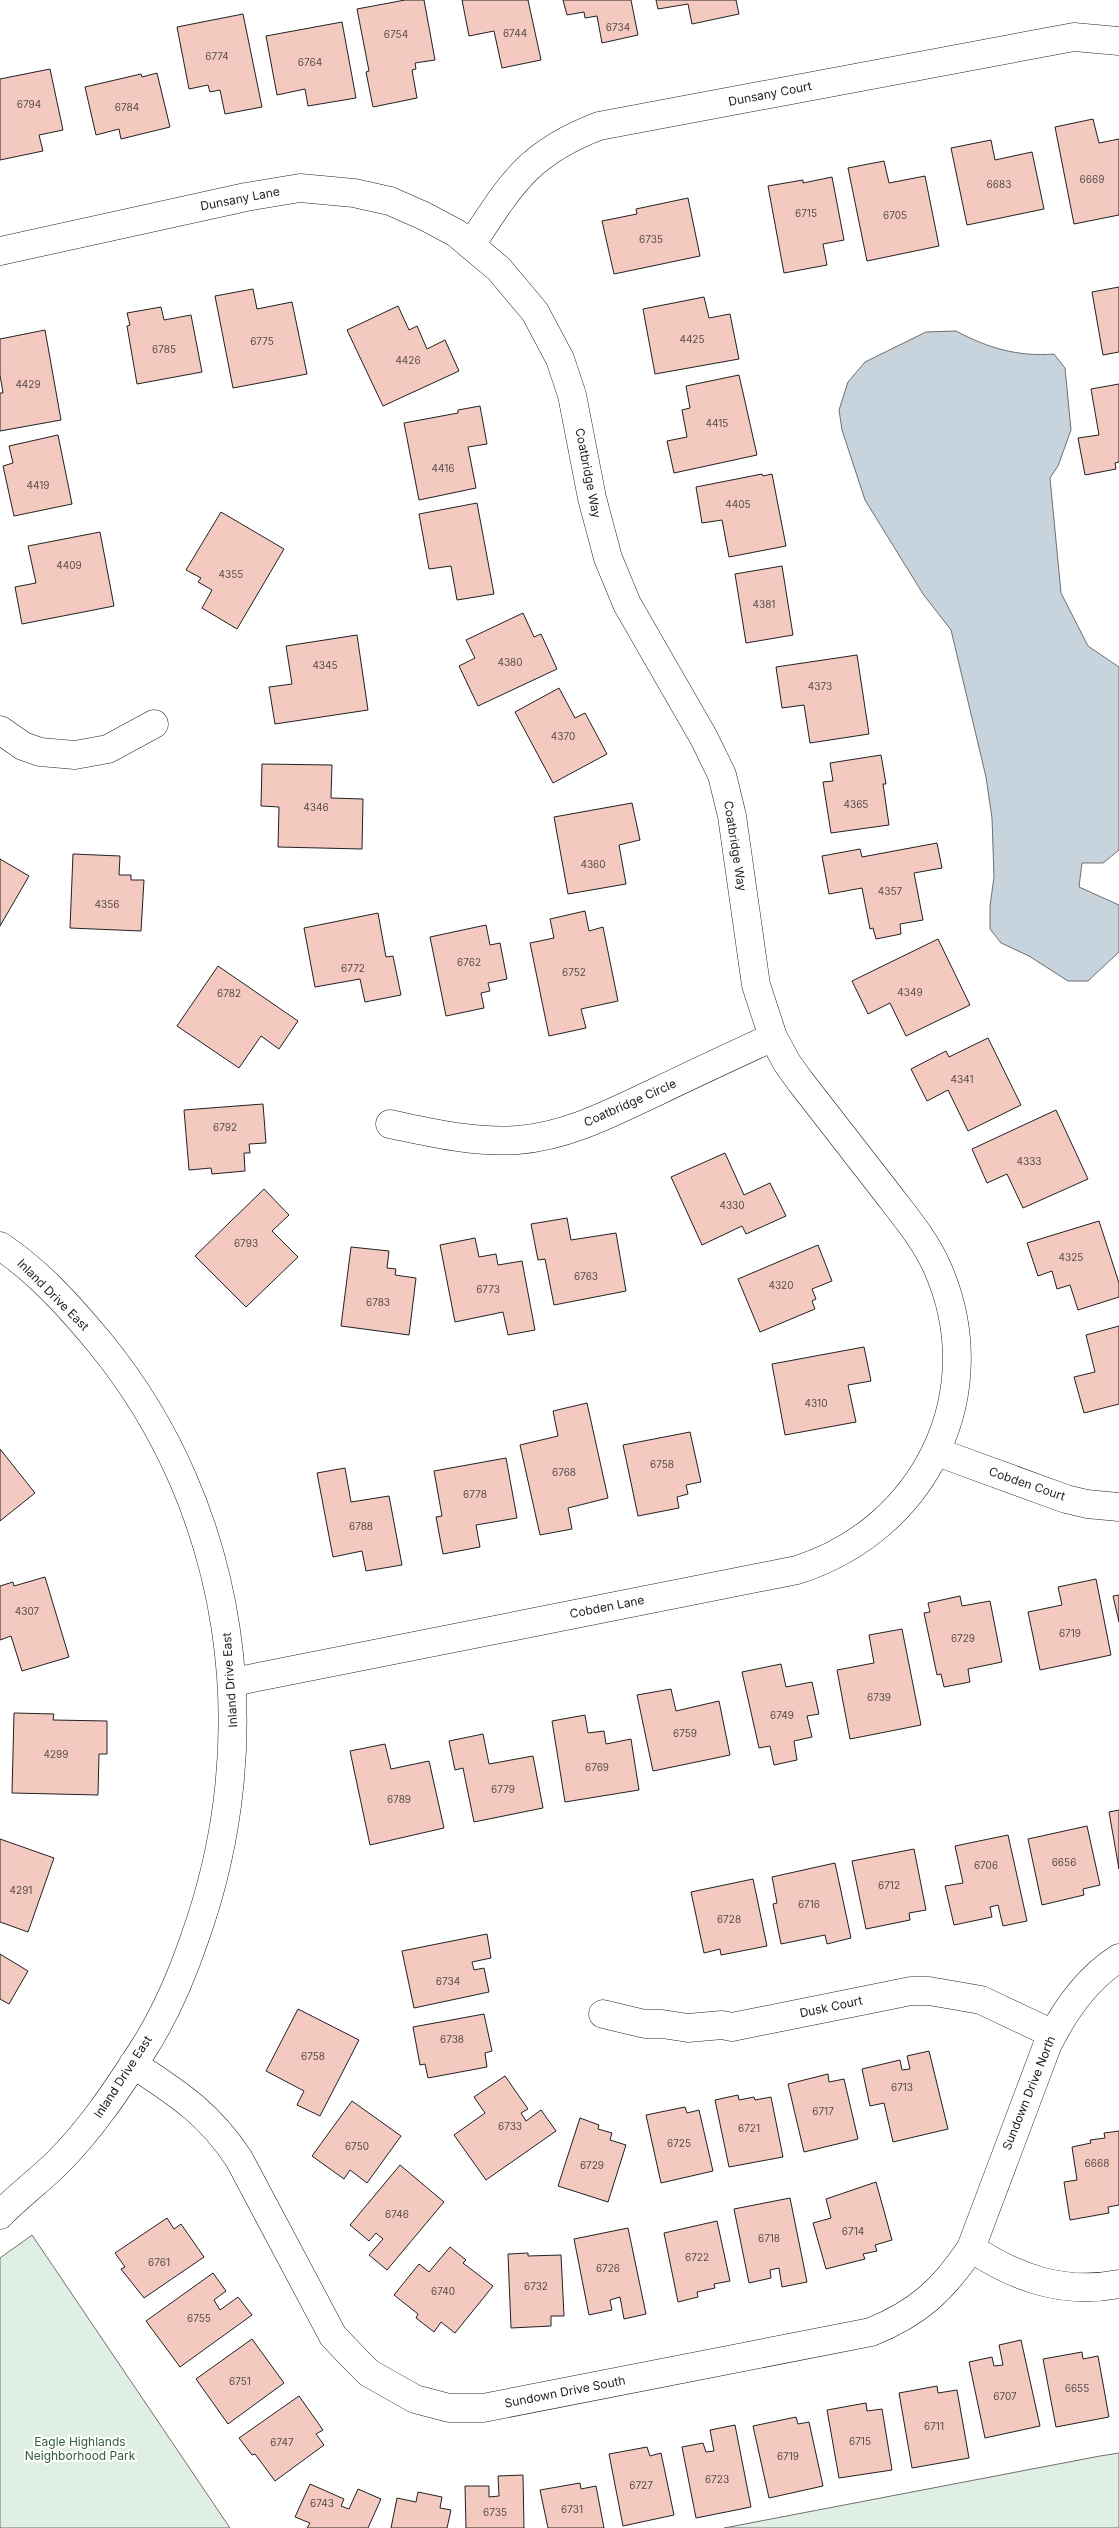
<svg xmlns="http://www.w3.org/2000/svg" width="1119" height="2528" font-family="Inter,sans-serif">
<rect width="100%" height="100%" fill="#fff"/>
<path fill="#e0efe3" stroke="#6f6f6f" d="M32,2235l198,293h-230v-270z
M1119,2453v75h-395l376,-72z"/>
<path fill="#c7d3dd" stroke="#6f6f6f" d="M956,331c32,17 62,26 98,23l11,14 6,62 -13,36 -8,12 11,115 27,53 31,21v183l-16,13h-21l-3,24 40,18v47l-31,29h-20l-39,-25 -28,-13 -11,-14v-23l4,-29 -2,-59 -6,-41 -35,-147 -28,-36 -58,-94 -23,-70 -3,-20 9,-28 17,-20 61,-30z"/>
<path fill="#f3c9c0" stroke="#222" d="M405,0h19l11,60 -20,3 1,6 -4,1 5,28 -44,9 -7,-35 3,-1 -12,-62z
M462,0h66l13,60 -39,8 -8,-37 -25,5z
M563,0h68l7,35 -36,8 -5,-27 -12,2 -1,-6 -17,3z
M656,0h80l3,14 -47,10 -4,-20 -30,5z
M243,14l19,93 -37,7 -5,-24 -10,2 -2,-7 -19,4 -12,-62z
M342,22l14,76 -48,8 -3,-17 -28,6 -11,-59z
M50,69l13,61 -24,5 4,16 -43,9v-81z
M157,73l13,54 -49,12 -2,-10 -23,6 -11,-48 56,-13 1,3z
M1093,119l6,24 20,-4v76l-45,9 -19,-97z
M991,140l4,20 37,-8 12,57 -77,16 -16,-77z
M884,161l5,22 36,-7 14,70 -72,15 -19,-93z
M832,177l12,63 -21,4 4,21 -43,8 -16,-87 35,-6v3z
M688,198l12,58 -86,18 -12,-53 35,-7 -1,-5z
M1119,287v65l-16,3 -11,-63z
M253,289l4,20 35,-7 15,72 -74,14 -18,-92z
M704,297l5,21 21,-4 9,45 -84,15 -12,-65z
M398,306l11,24 8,-4 10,23 18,-9 14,31 -76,35 -36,-76z
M161,307l3,13 27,-5 11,57 -65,12 -10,-58 3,-1 -3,-12z
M45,330l16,90 -61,11v-38h3l-3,-18v-36z
M739,375l18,80 -83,18 -7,-32 20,-4 -5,-27 8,-2 -4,-22z
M1119,384v78l-4,1 1,6 -31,6 -7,-37 21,-3 -8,-46z
M480,406l7,38 -19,3 8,41 -57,12 -15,-77 54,-10v-3z
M58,435l14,69 -58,12 -11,-50 10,-3 -4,-17z
M762,474l1,2 9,-2 14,72 -57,11 -7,-37 -20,3 -6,-36z
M477,503l17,91 -37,6 -6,-34 -22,3 -10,-55z
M221,512l63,37 -47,80 -35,-21 10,-18 -14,-8 3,-4 -15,-8z
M100,532l14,74 -92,18 -7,-37 21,-4 -8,-37z
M782,566l11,69 -47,8 -11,-69z
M523,613l11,24 7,-3 16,35 -79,37 -19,-40 16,-8 -9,-18z
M357,635l11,75 -93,14 -6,-37 23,-3 -6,-38z
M857,655l12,79 -59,9 -6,-38 -22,3 -6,-41z
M559,688l16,30 10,-5 22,41 -54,29 -38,-71z
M881,755l5,29h-3l6,41 -58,8 -8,-51 10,-1 -3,-18z
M262,764l70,1 -1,33 32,1 -1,50 -84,-2 1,-40 -18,-1z
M632,803l8,37 -21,5 7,39 -58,10 -14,-77z
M937,843l5,25 -28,5 9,47 -23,4 1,10 -25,5 -3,-11 -3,1 -8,-41 -33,6 -7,-38 38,-7 2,8z
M73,854l47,2 -1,19h12v5h13l-3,51 -71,-3z
M0,859l29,17 -29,50z
M585,911l4,20 14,-4 15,74 -37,8 5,19 -37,8 -19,-93 24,-5 -4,-19z
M378,913l8,44 7,-1 8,39 -36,7 -5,-23 -45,8 -11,-59z
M486,925l4,20 10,-2 7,36 -19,4 2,8 -9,2 3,15 -38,8 -16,-79z
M938,939l32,66 -64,31 -16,-33 -22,11 -16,-33z
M218,966l80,55 -19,28 -18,-13 -22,32 -62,-42z
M988,1038l33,67 -53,26 -20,-41 -21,11 -16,-32 35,-18 3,6z
M263,1104l3,39 -17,1 1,9h-6l1,18 -33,3 -1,-6 -22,2 -5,-60z
M1056,1110l32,69 -65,29 -16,-34 -20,9 -15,-34z
M725,1153l19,42 26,-12 16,33 -40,18 -4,-8 -40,19 -31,-68z
M264,1189l25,26 -17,16 26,26 -52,50 -51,-51z
M567,1218l4,22 45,-7 10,58 -72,14 -9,-46 -7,1 -7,-36z
M1099,1221l20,62v14l-41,13 -8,-25 -13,4 -5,-18 -14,5 -11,-33z
M475,1238l4,19 17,-3 2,11 24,-4 13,69 -27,5 -5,-23 -48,10 -15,-77z
M818,1245l14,36 -20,8 4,10 -4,2 3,8 -55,23 -22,-53z
M351,1247l38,4 -2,17 9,1 -1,6 21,3 -7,57 -68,-9z
M1119,1326v78l-35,9 -10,-36 21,-5 -9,-37z
M864,1347l7,34 -23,4 8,37 -71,13 -13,-71z
M587,1403l21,95 -40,10 4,21 -32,6 -20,-90 38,-9 -5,-25z
M690,1432l11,50 -15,3 2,9 -11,3 2,11 -41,8 -15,-71z
M0,1449l35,44 -35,28z
M506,1458l11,60 -41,7 4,22 -37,7 -7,-37 6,-1 -8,-45z
M345,1468l6,34 38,-6 13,69 -36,6 -4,-20 -29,6 -16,-84z
M45,1577l24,80 -47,14 -11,-35 -11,4v-54l13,-4 1,4z
M1096,1579l15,76 -71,15 -12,-58 34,-7 -4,-18z
M1119,1595v27l-6,-26z
M960,1596l2,10 28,-5 12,61 -34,7 2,13 -26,5 -3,-13 -4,1 -13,-62 6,-1 -2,-9z
M902,1629l19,96 -71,14 -13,-69 37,-7 -5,-28z
M781,1664l5,23 26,-5 7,32 -12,2 5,21 -18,4 3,19 -23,5 -4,-19 -11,2 -17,-76z
M671,1689l5,22 43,-10 11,54 -77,16 -16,-76z
M14,1713l40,1 -1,6 54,1v33h-8l-1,41 -86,-2z
M585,1715l3,18 16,-2 2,13 25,-5 8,51 -74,12 -13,-81z
M483,1734l6,30 44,-8 10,52 -69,14 -11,-54 -8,2 -6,-29z
M385,1744l6,25 38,-8 15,67 -74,17 -20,-94z
M1119,1810v59l-10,-57z
M1087,1826l13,59 -17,4 1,6 -42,10 -14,-66z
M1008,1835l19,86 -24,5 -5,-21 -8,2 2,10 -38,8 -9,-39 18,-3 -8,-37z
M0,1839l54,19 -26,74 -28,-10z
M914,1849l12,61 -17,3 1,7 -44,9 -14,-68z
M835,1863l16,75 -24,6 -2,-9 -44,9 -8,-40 4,-1 -5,-26z
M753,1879l14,67 -46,9 -1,-6 -16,4 -13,-61z
M487,1934l4,24 -19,4 2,8 10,-2 5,24 -75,16 -12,-57z
M0,1954l28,17 -19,33 -9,-5z
M298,2009l61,31 -39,76 -23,-11 7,-14 -38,-20z
M484,2014l8,37 -7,2 2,14 -59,11 -3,-14 -5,1 -7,-38z
M929,2051l19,78 -55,13 -9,-39 -14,3 -8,-37 38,-9 2,10 8,-1 -3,-13z
M828,2074l1,8 15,-3 14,60 -54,13 -16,-68z
M505,2076l23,33 -7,4 5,8 15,-11 15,21 -70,49 -32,-45 31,-22 -11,-16z
M738,2095l1,5 15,-3 1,3 16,-3 12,60 -54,10 -14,-67z
M352,2101l49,35 -34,47 -17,-13 -6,9 -32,-23z
M685,2107l2,6 12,-3 14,61 -52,12 -15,-68z
M580,2118l19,7 -1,4 14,4 -2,7 16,5 -18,57 -50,-16z
M1119,2131v74l-11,2 1,6 -39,7 -6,-38 13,-2 -5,-33 19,-4 -1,-3 15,-2 -1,-5z
M400,2165l44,37 -57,68 -18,-15 14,-16 -7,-6 -7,8 -19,-16z
M876,2182l16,58 -17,5 2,6 -14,3 2,5 -39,10 -13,-46 18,-5 -5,-19z
M790,2198l17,84 -25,5 -3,-19 -9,2 1,8 -22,5 -15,-74z
M167,2218l7,11 7,-5 23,33 -60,41 -23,-29 4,-2 -10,-14z
M717,2221l13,60 -16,3 1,4 -18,4 1,5 -20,5 -14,-69z
M628,2228l18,86 -22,5 -4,-22 -10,3 2,10 -23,5 -15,-76z
M450,2247l16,13 -3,3 30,23 -38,47 -14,-11 -7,10 -18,-14 2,-4 -24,-19 25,-31 10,8z
M528,2253v3l33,-1 3,61h-13v10l-40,2 -3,-74z
M213,2273l13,18 -12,9 6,10 18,-13 14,18 -72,52 -34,-46z
M252,2339l32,44 -56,41 -32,-45z
M1021,2340l19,86 -55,12 -16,-76 23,-5 2,9 9,-1 -4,-20z
M1082,2352l1,7 15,-3 11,61 -53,10 -13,-68z
M937,2386l1,7 19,-3 12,68 -57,10 -13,-75z
M299,2396l24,34 -7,4 8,11 -49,36 -20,-27 -3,1 -13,-17z
M866,2403l1,8 15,-2 10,61 -53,8 -12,-68z
M796,2417l2,7 11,-2 14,64 -54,12 -16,-72z
M735,2425l16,82 -55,11 -14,-71 21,-4 3,9 8,-1 -4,-21z
M647,2447l3,9 11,-3 13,62 -51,11 -14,-72z
M523,2475l1,53h-58l-1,-42h24v11l10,-1 -1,-20z
M580,2483l1,6 15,-3 8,42h-56l-8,-38z
M310,2484l34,15 -3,7 8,3 9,-20 23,10 -13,29h-61l3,-5 -15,-6z
M418,2492l24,5 -2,11 11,2 -4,18h-56l6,-30 19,4z"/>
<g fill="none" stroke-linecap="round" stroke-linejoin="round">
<defs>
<path id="street" d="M471,245c40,-61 57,-92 128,-119l475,-89 45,4
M0,251l246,-54 54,-9 54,5 36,8 34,15 32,17 43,36 36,43 25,47 12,36 20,103 16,60 19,46 77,134 18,37 10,41 24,169 17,52 14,26 13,18c28,36 56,72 84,108 19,25 40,49 53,78 56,125 -11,262 -140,303l-564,112
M0,730l23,16 17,6 35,3 33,-6 46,-25
M390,1124c43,9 83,19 128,16 50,-4 93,-27 138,-48 39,-19 78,-37 117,-55
M0,1246c38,25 71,62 100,97 137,167 167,396 94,597 -13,38 -30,77 -52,111 -25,39 -51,78 -84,111 -19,19 -40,34 -58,53
M937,1452l129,47 21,5 32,3
M603,2014l42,10h17l26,4 34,-3 10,2 179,-36h18l52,9 72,34
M133,2064c44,29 76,49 106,95l94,177 23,24 13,13 46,26 34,9h34l388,-76c47,-19 72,-42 100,-84l76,-202c17,-35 39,-67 72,-88
M971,2248c45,30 93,47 148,36"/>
</defs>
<use href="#street" stroke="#222" stroke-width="29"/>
<use href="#street" stroke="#fff" stroke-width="28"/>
</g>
<g text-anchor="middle" stroke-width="4" stroke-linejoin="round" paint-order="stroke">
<g font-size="10" fill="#564c4a">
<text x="618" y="31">6734</text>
<text x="515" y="37">6744</text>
<text x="396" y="38">6754</text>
<text x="217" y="60">6774</text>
<text x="310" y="66">6764</text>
<text x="29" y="108">6794</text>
<text x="127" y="111">6784</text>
<text x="1092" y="183">6669</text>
<text x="999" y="188">6683</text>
<text x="806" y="217">6715</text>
<text x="895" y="219">6705</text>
<text x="651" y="243">6735</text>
<text x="692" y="343">4425</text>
<text x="262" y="345">6775</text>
<text x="164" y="353">6785</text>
<text x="408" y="364">4426</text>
<text x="28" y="388">4429</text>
<text x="717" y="427">4415</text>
<text x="443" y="472">4416</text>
<text x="38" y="489">4419</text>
<text x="738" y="508">4405</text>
<text x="69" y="569">4409</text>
<text x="231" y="578">4355</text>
<text x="764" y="608">4381</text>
<text x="510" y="666">4380</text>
<text x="325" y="669">4345</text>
<text x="820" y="690">4373</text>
<text x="563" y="740">4370</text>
<text x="856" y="808">4365</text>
<text x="316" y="811">4346</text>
<text x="593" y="868">4360</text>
<text x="890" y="895">4357</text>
<text x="107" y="908">4356</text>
<text x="469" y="966">6762</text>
<text x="353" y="972">6772</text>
<text x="574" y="976">6752</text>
<text x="910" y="996">4349</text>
<text x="229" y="997">6782</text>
<text x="962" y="1083">4341</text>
<text x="225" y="1131">6792</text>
<text x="1029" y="1165">4333</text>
<text x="732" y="1209">4330</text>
<text x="246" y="1247">6793</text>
<text x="1071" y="1261">4325</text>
<text x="586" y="1280">6763</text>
<text x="781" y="1289">4320</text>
<text x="488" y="1293">6773</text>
<text x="378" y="1306">6783</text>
<text x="816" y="1407">4310</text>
<text x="662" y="1468">6758</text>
<text x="564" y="1476">6768</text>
<text x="475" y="1498">6778</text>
<text x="361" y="1530">6788</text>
<text x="27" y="1615">4307</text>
<text x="1070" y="1637">6719</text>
<text x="963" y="1642">6729</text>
<text x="879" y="1701">6739</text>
<text x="782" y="1719">6749</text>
<text x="685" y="1737">6759</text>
<text x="56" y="1758">4299</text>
<text x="597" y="1771">6769</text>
<text x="503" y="1793">6779</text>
<text x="399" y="1803">6789</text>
<text x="1064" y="1866">6656</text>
<text x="986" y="1869">6706</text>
<text x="889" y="1889">6712</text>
<text x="21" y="1894">4291</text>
<text x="809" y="1908">6716</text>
<text x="729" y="1923">6728</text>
<text x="448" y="1985">6734</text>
<text x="452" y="2043">6738</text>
<text x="313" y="2060">6758</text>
<text x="902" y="2091">6713</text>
<text x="823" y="2115">6717</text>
<text x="510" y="2130">6733</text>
<text x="749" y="2132">6721</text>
<text x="679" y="2147">6725</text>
<text x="357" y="2150">6750</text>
<text x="1097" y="2167">6668</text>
<text x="592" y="2169">6729</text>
<text x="397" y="2218">6746</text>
<text x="853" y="2235">6714</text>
<text x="769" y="2242">6718</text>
<text x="697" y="2261">6722</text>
<text x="159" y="2266">6761</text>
<text x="608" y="2272">6726</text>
<text x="536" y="2290">6732</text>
<text x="443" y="2295">6740</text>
<text x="199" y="2322">6755</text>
<text x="240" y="2385">6751</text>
<text x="1077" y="2392">6655</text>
<text x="1005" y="2400">6707</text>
<text x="934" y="2430">6711</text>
<text x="860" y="2445">6715</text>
<text x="282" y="2446">6747</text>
<text x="788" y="2460">6719</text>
<text x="717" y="2483">6723</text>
<text x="641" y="2489">6727</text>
<text x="322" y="2507">6743</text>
<text x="572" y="2513">6731</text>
<text x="495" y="2516">6735</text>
</g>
<g font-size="12" fill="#222" stroke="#fff">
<text transform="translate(770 94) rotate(-11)" y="4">Dunsany Court</text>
<text transform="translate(240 199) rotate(-11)" y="4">Dunsany Lane</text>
<text transform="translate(588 473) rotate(79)" y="4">Coatbridge Way</text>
<text transform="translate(735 846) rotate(81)" y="4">Coatbridge Way</text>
<text transform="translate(630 1103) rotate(-24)" y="4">Coatbridge Circle</text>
<text transform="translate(53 1295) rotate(45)" y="4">Inland Drive East</text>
<text transform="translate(1027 1484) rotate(19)" y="4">Cobden Court</text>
<text transform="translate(607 1607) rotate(-11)" y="4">Cobden Lane</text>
<text transform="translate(230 1680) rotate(-94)" y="4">Inland Drive East</text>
<text transform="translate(831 2007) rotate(-12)" y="4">Dusk Court</text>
<text transform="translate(123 2077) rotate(-57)" y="4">Inland Drive East</text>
<text transform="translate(1029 2093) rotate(-68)" y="4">Sundown Drive North</text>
<text transform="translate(565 2392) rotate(-11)" y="4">Sundown Drive South</text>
</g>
<g font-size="12" fill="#2f5e38" stroke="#fff">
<text x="80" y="2446">Eagle Highlands<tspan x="80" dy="14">Neighborhood Park</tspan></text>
</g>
</g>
</svg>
